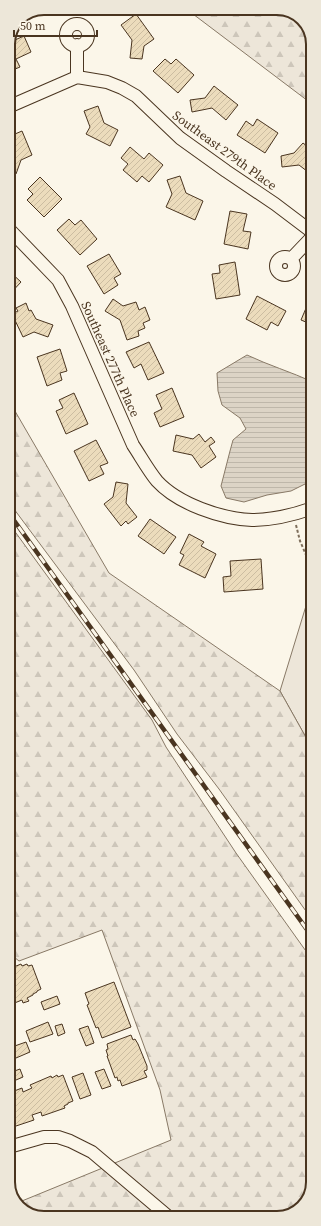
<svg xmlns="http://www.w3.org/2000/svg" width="321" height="1226" font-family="'Source Serif 4',serif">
<defs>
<pattern id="forest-firs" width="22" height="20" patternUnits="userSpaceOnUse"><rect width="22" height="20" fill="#ede6d9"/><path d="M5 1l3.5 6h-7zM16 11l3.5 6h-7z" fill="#cdc6ba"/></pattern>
<pattern id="water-rules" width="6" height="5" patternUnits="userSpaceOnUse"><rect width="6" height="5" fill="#dcd4c6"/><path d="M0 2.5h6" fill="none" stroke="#beb7aa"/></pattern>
<pattern id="building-hatch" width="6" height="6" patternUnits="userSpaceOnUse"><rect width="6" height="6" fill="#ecdcbc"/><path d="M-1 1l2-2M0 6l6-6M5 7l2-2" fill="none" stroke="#ccbda1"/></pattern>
</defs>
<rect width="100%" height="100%" fill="#fbf6e9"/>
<path fill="#ede6d9" stroke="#887966" d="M313,594v156l-33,-59 29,-95z"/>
<path fill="url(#forest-firs)" stroke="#887966" d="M185,8h96l20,9 11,20v67z
M8,399l101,174 171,118 33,59v171l-94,-132 -42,-55 -43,-64 -126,-169z
M8,522l144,198 14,27 70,106 77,108v221l-9,24 -20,11 -244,1 -20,-9 -3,-6 154,-63 -11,-50 -58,-160 -83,31 -10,-8z"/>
<path fill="url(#water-rules)" stroke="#887966" d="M247,355c21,10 44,17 66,27v98l-22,11 -24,4 -23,7 -18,-4 -5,-12 9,-35 3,-11 13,-11 -6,-11 -18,-13 -4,-14 -1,-18z"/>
<path fill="url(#building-hatch)" stroke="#4a3520" d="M136,14l18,25 -10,7 -2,13 -12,-1 2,-18 -11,-15z
M24,36l7,16 -15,7 4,8 -12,5v-29z
M165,59l6,5 5,-5 18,16 -16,18 -25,-22z
M214,86l24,19 -12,15 -14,-12 -20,4 -2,-12 15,-2z
M98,106l6,17 14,7 -8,16 -24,-12 4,-7 -6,-16z
M257,119l21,14 -13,20 -28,-18 9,-14 7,5z
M13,131l2,3 7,-3 10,24 -11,5 -5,14 -8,-3v-11l3,-7 -3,-5v-14z
M303,143l9,7v25l-13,-10 -17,2 -1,-11 13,-3z
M130,147l14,12 5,-6 14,12 -14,17 -7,-6 -5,6 -14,-12 5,-6 -7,-6z
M180,176l6,17 17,8 -8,19 -29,-13 6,-13 -5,-14z
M40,177l22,22 -18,18 -17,-17 6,-6 -5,-5z
M230,211l17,3 -4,17 8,1 -3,17 -24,-5z
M69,219l6,6 6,-5 16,19 -17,16 -23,-25z
M109,254l12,20 -7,4 4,7 -14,9 -17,-28z
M235,262l5,33 -24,4 -4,-25 8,-1 -1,-8z
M8,270l13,12 -13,14z
M257,296l29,15 -8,15 -7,-4 -4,8 -21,-11z
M113,299l10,7 13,-4 3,8 6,-3 5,13 -7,3 2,5 -7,3 1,5 -12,4 -7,-20 -15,-9z
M309,301l3,2 1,22 -12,-5z
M26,303l3,8 2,-1 5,9 17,6 -5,12 -14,-5 -11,5 -11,-23 6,-3 -2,-3z
M149,342l15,31 -16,7 -7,-16 -7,4 -8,-16z
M60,349l7,22 -7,2 2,7 -15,6 -10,-29z
M172,388l12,29 -24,10 -6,-14 8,-4 -6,-14z
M74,393l14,31 -22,10 -10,-23 7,-3 -4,-8z
M199,434l6,8 6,-5 4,5 -6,4 7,11 -15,11 -9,-13 -19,-4 3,-16 17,4z
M96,440l12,23 -8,3 4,8 -15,7 -15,-30z
M116,482l12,2 -2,19 11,14 -9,7 -2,-3 -5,5 -17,-22 9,-7z
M150,519l26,18 -12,17 -26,-18z
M189,534l15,8 -3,4 15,8 -11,24 -26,-13 5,-10 -4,-2z
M261,559l2,30 -39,3 -1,-15 8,-1 -1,-15z
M21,964l1,2 5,-2 1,2 4,-1 9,24 -4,2v1l-4,2v1l-6,3 2,3 -6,2 -1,-3 -10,4 -1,-2 -2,1v-34z
M114,982l17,45 -29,11 -4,-11 -2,1 -9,-23 2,-1 -4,-11z
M57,996l3,8 -16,6 -3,-8z
M48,1022l5,12 -23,8 -4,-11z
M62,1024l3,9 -7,3 -3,-10z
M88,1026l6,17 -8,3 -7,-17z
M131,1035l2,5 2,-1 3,5 9,22v4l-3,1 3,6 -25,9 -2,-6 -2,1 -1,-4 -2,1 -8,-22h1l-2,-6 2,-1 -1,-5z
M26,1042l4,10 -21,9v-13z
M20,1069l3,8 -14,6v-10z
M104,1069l7,17 -9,3 -7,-17z
M83,1073l8,22 -11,4 -8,-22z
M57,1075l1,2 5,-2 10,26 -5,2v1l-4,2 1,2 -23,8 -1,-4 -9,3 2,5 -21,7 -1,-1 -3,1v-34l13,-5 1,4 9,-4 -2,-3 21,-9 1,2z"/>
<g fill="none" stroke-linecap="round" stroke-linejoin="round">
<defs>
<path id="minor" d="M66 35a11 11 0 1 1 22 0a11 11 0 1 1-22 0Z
M77,77l30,5 15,6 14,8 44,42 46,33 49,33 37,28
M77,77v-32
M8,107l69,-30
M8,228l50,52 14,26 61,139c8,12 15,25 24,36 21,23 65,38 95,39 21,0 41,-5 61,-12
M276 266a9 9 0 1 1 18 0a9 9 0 1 1-18 0Z
M291,259l21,-22
M9,1147l35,-10h14l12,4 22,11 78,66"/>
</defs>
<use href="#minor" stroke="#4a3520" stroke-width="14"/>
<path stroke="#7f6f5c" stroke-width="2" stroke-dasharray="3 2" stroke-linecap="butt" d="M296,525l4,16 13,30"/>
<use href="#minor" stroke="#fbf6e9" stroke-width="12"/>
<defs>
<path id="rail" d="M8,512l305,426"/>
</defs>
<use href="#rail" stroke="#4a3520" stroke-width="4.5"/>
<use href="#rail" stroke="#fbf6e9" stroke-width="3" stroke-dasharray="9" stroke-linecap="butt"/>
</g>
<g text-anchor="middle" stroke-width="3" stroke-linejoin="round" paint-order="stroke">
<g font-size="13" fill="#4a3520" stroke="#fbf6e9">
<text transform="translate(225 150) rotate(36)" y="5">Southeast 279th Place</text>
<text transform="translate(111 359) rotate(66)" y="5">Southeast 277th Place</text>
</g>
</g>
<path d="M0 0H321V1226H0ZM44 15H277A29 29 0 0 1 306 44V1182A29 29 0 0 1 277 1211H44A29 29 0 0 1 15 1182V44A29 29 0 0 1 44 15Z" fill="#ede7d9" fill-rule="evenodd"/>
<path fill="none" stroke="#4a3520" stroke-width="2" d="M44 15H277A29 29 0 0 1 306 44V1182A29 29 0 0 1 277 1211H44A29 29 0 0 1 15 1182V44A29 29 0 0 1 44 15Z"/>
<path d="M14 30v6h83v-6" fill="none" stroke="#4a3520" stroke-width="2"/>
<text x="20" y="30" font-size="12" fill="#4a3520" stroke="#fbf6e9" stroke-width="3" paint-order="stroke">50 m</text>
</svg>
